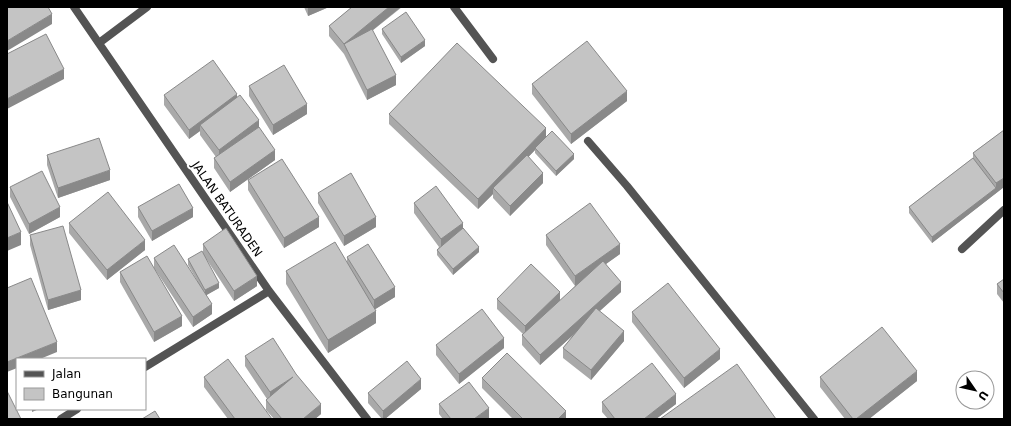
<svg xmlns="http://www.w3.org/2000/svg" width="1011" height="426" font-family="'DejaVu Sans',sans-serif">
<rect width="100%" height="100%" fill="#fff"/>
<g fill="none" stroke-linecap="round" stroke-linejoin="round">
<path stroke="#545454" stroke-width="8" d="M74,7l195,284 98,128
M454,7l39,52
M99,43l48,-36
M588,141l39,45 187,233
M962,249l42,-39
M145,367l124,-76
M61,419l16,-10"/>
</g>
<path fill="#a9a9a9" d="M304,7h25l-21,9z
M352,7h50l-30,24 24,54 -29,15 -23,-46 -15,-18v-10z
M382,29l43,17 -24,17 -19,-29z
M532,84l95,17 -56,43 -39,-50z
M249,86l58,28 -34,21 -24,-39z
M164,95l73,2 22,30 16,33 -45,32 -16,-24v-10l2,-1 -16,-22v-4l-11,8 -25,-34z
M389,114l157,23 28,22 -18,17 -21,-23v-3l-7,7 15,26 -33,33 -17,-18v-4l-15,15 -89,-85z
M1004,130v57l-72,56 -23,-30v-6l64,-49v-5z
M47,155l63,25 -52,18 -11,-33z
M248,180l71,47 -35,21 -36,-58z
M10,187l50,30 -31,17 -19,-37z
M318,193l58,34 -32,19 -26,-43z
M414,203l49,25 16,24 -26,23 -16,-20v-5l2,-3 -25,-34z
M138,207l55,10 -41,24 -14,-24z
M69,223l76,27 -38,30 -38,-47z
M30,235l51,65 -33,10 -18,-65z
M546,235l74,19 -14,10 15,28 -22,19 25,30 -33,39 -28,-22v-10l12,-15 -35,32 -18,-20v-10l1,-1 -26,-25v-10l63,2 15,-15 -29,-41z
M203,244l54,42 -23,15 -31,-47z
M347,257l48,40 -20,12 1,14 -48,30 -42,-69v-13l61,-9z
M154,258l44,24 -10,-17v-6l31,29 -13,7 6,19 -19,13 -39,-59z
M120,272l62,54 -28,16 -34,-60z
M1004,279v24l-7,-9v-10z
M632,312l88,47 -36,29 -52,-66z
M436,345l68,3 -45,36 -23,-29z
M245,356l76,58 -6,5h-41l-8,-9v-10l1,-1 -22,-33z
M204,377l68,42h-44l-24,-32z
M820,377l97,4 -48,38h-24l-25,-32z
M482,378l84,41h-53l-31,-31z
M421,389l-36,30h-3l-14,-16v-10z
M602,402l74,2 -20,15h-48l-6,-7z
M439,404l50,14 -2,1h-44l-4,-5z"/>
<path fill="#898989" d="M308,7h21l-21,9z
M389,7h12l-54,44 -3,-7z
M52,14v10l-45,27v-10z
M425,40v6l-24,17v-6z
M64,69v10l-57,30v-10z
M396,75v10l-29,15v-10z
M627,91v10l-56,43v-10z
M237,94v10l-37,21v6l-11,8v-9z
M307,104v10l-34,21v-10z
M259,120v10l-40,30v-10z
M546,128v10l-11,10v2l-39,41 -3,-3v6l-15,15v-10z
M275,150v10l-45,32v-10z
M574,154v5l-18,17v-5z
M110,170v10l-52,18v-10z
M543,173v10l-33,33v-10z
M1004,178v9l-72,56v-6l64,-49v-5z
M60,207v10l-31,17v-10z
M193,208v9l-41,24v-10z
M319,217v10l-35,21v-10z
M376,217v10l-32,19v-10z
M463,223v10l-22,16v-10z
M21,232v13l-14,6v-13z
M145,240v10l-38,30v-10z
M620,244v10l-45,32v-10z
M479,247v5l-26,23v-6z
M257,276v10l-23,15v-10z
M621,282v10l-81,73v-10z
M219,283v5l-14,8v-6z
M395,287v10l-21,13v-10z
M81,290v10l-33,10v-10z
M560,292v10l-35,34v-10z
M212,304v10l-19,13v-10z
M376,311v12l-48,30v-13z
M182,316v10l-28,16v-10z
M624,331v10l-33,39v-10z
M504,338v10l-45,36v-10z
M57,342v10l-17,7h-23v9l-10,4v-10z
M720,349v10l-36,29v-10z
M917,371v10l-48,38h-13z
M293,377l-23,25v-10z
M421,379v10l-36,30h-2v-8z
M676,394v10l-20,15h-12z
M321,404v10l-6,5h-12z
M489,408v10l-2,1h-13z
M32,409h7l-7,3z
M566,411v8h-8z"/>
<path fill="#c4c4c4" stroke="#898989" d="M7,7h41l4,7 -45,27z
M352,7h37l-45,37 28,-15 24,46 -29,15 -23,-46 -15,-18z
M406,12l19,28 -24,17 -19,-28z
M46,34l18,35 -57,30v-45z
M587,41l40,50 -56,43 -39,-50z
M457,43l89,85 -68,71 -89,-85z
M213,60l24,34 -48,36 -25,-35z
M284,65l23,39 -34,21 -24,-39z
M240,95l19,25 -40,30 -19,-25z
M259,127l16,23 -45,32 -16,-24z
M1004,130v48l-8,5 -23,-30z
M552,131l22,23 -18,17 -21,-23z
M99,138l11,32 -52,18 -11,-33z
M527,155l16,18 -33,33 -17,-18z
M973,158l23,30 -64,49 -23,-30z
M282,159l37,58 -35,21 -36,-58z
M42,171l18,36 -31,17 -19,-37z
M351,173l25,44 -32,19 -26,-43z
M179,184l14,24 -41,23 -14,-24z
M436,186l27,37 -22,16 -27,-36z
M108,192l37,48 -38,30 -38,-47z
M7,202l14,30 -14,6z
M590,203l30,41 -45,32 -29,-41z
M63,226l18,64 -33,10 -18,-65z
M226,228l31,48 -23,15 -31,-47z
M463,228l16,19 -26,22 -16,-19z
M335,242l41,69 -48,29 -42,-69z
M368,244l27,43 -21,13 -27,-43z
M174,245l38,59 -19,13 -39,-59z
M202,251l17,32 -14,7 -17,-31z
M147,256l35,60 -28,16 -34,-60z
M603,261l18,21 -81,73 -18,-20z
M531,264l29,28 -35,34 -28,-27z
M31,278l26,64 -50,20v-74z
M1004,279v14l-7,-9z
M668,283l52,66 -36,29 -52,-66z
M596,308l28,23 -33,39 -28,-22z
M482,309l22,29 -45,36 -23,-29z
M882,327l35,44 -61,48h-3l-33,-42z
M273,338l23,36 25,30 -18,15h-21l-16,-19 27,-23 -23,15 -25,-36z
M507,353l59,58 -8,8h-35l-41,-41z
M228,359l44,60h-37l-31,-42z
M407,361l14,18 -38,32 -15,-18z
M652,363l24,31 -32,25h-29l-13,-17z
M737,364l39,55h-116z
M469,382l20,26 -15,11h-23l-12,-15z
M7,391l14,28h-14z
M155,411l5,8h-18z"/>
<g text-anchor="middle" stroke-width="4" stroke-linejoin="round" paint-order="stroke">
<g font-size="12" fill="#000" stroke="#fff">
<text transform="translate(227 209) rotate(55)" y="4">JALAN BATURADEN</text>
</g>
</g>
<rect width="1011" height="426" fill="none" stroke="#000000" stroke-width="16"/>
<rect x="16" y="358" width="130" height="52" fill="#ffffff" stroke="#999999"/>
<rect x="24" y="371" width="20" height="6" fill="#545454" stroke="#999999"/>
<text x="52" y="378" font-size="12" fill="#000000">Jalan</text>
<rect x="24" y="388" width="20" height="12" fill="#c4c4c4" stroke="#999999"/>
<text x="52" y="398" font-size="12" fill="#000000">Bangunan</text>
<g transform="translate(975 390) rotate(124)"><circle r="19" fill="#ffffff" stroke="#999999"/>
<path d="M0-3L7 15L0 10L-7 15Z" fill="#000000"/>
<text y="-6" font-size="11" font-weight="bold" text-anchor="middle" fill="#000000">U</text>
</g>
</svg>
